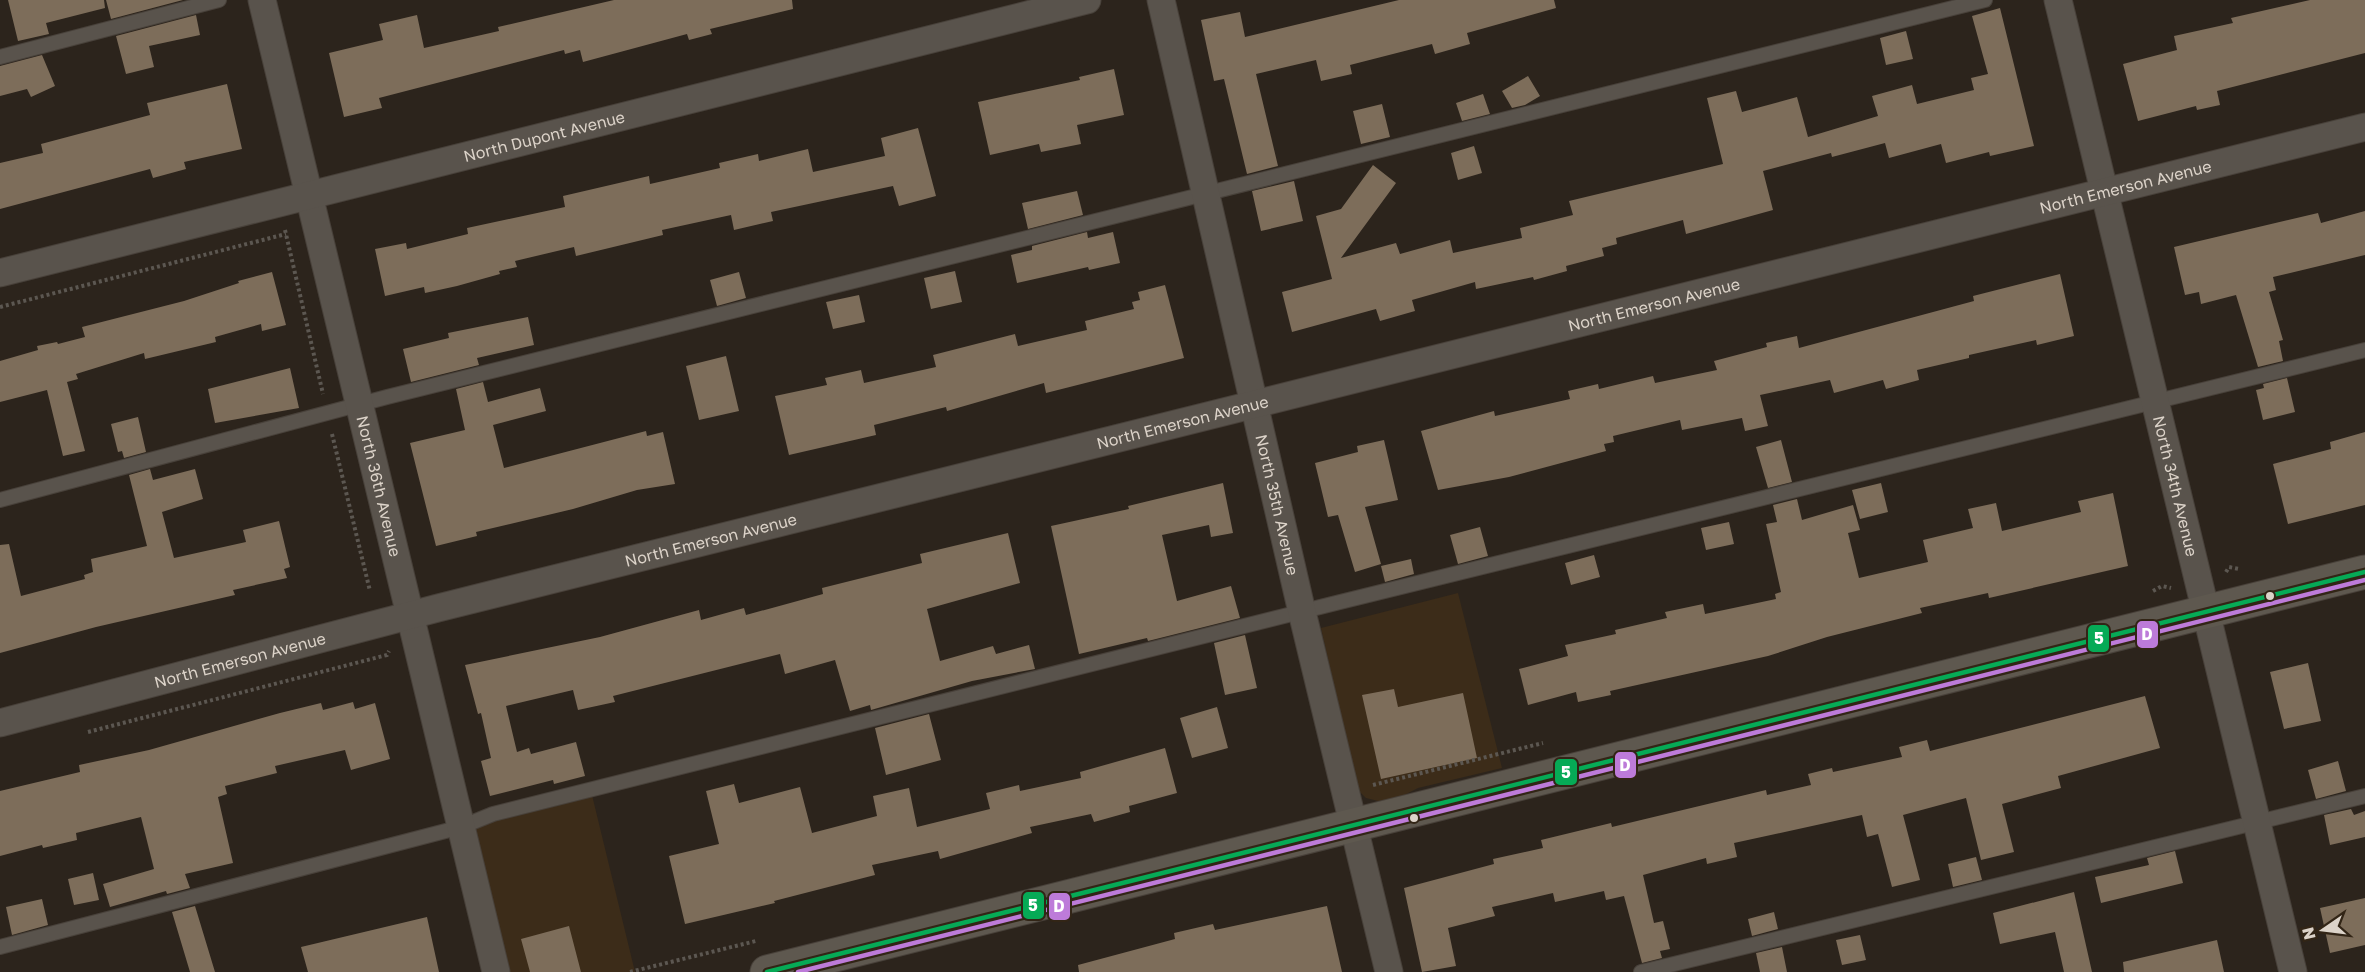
<svg xmlns="http://www.w3.org/2000/svg" width="2365" height="972" font-family="'Golos Text',sans-serif">
<rect width="100%" height="100%" fill="#2c241c"/>
<path fill="#3c2c19" d="M1458,593l44,175 -84,20 -24,12 -16,1 -12,-3 -8,-8 -37,-162z
M591,791l44,181h-127l-36,-149z"/>
<path fill="#7d6d5a" d="M8,0h96l1,8 -59,15 3,11 -31,7z
M106,0h77l-72,19z
M614,0h178l1,9 -83,20 2,5 -23,6 -2,-6 -104,28 -3,-12 -15,4 -1,-4 -185,48 3,10 -38,9 -15,-64 54,-13 -4,-16 38,-9 7,33 75,-17 -1,-4z
M1399,0h155l2,8 -89,25 3,11 -35,10 -3,-10 -82,21 2,9 -31,7 -5,-21 -60,14 22,92 -31,8 -23,-95 -10,2 -13,-61 39,-8 5,25z
M2310,0h55v53l-148,38 3,14 -23,5 -1,-4 -58,15 -15,-57 54,-14 -3,-14 59,-13 -2,-5z
M2000,8l34,138 -44,10 -1,-4 -43,11 -5,-19 -52,14 -4,-15 -53,14 -1,-4 -68,18 10,39 -87,24 -3,-14 -67,18 1,6 -15,4 2,8 -38,10 1,5 -33,9 -1,-3 -57,12 -1,-7 -63,18 3,11 -35,10 -4,-12 -84,23 -10,-40 50,-13 -16,-63 25,-7 32,-44 23,18 -55,75 55,-15 4,11 50,-14 3,13 69,-15 -2,-10 53,-13 -4,-14 154,-37 -16,-66 29,-7 6,21 55,-15 11,40 70,-21 -6,-20 40,-11 5,19 57,-14 -3,-12 17,-4 -16,-58z
M196,15l4,20 -51,11 5,21 -28,7 -10,-38z
M1906,31l7,28 -27,6 -6,-27z
M42,55l13,31 -24,11 -4,-8 -27,7v-30z
M1114,69l10,46 -47,10 4,19 -40,8 -2,-8 -49,11 -12,-53 102,-22 -1,-3z
M1528,76l12,20 -15,9 -13,3 -10,-17z
M227,84l15,65 -58,13 2,7 -33,9 -3,-9 -150,40v-46l43,-10 -2,-9 109,-29 -3,-12z
M1483,94l7,20 -28,7 -6,-18z
M1382,104l8,33 -29,7 -8,-33z
M918,128l18,68 -37,10 -6,-20 -122,26 2,9 -39,9 -3,-15 -69,15 1,5 -87,21 -2,-9 -59,14 2,6 -18,4 1,3 -43,12 -32,7 -1,-6 -39,9 -10,-47 31,-6 1,6 61,-15 -1,-6 98,-21 -2,-11 86,-20 1,8 70,-16 -1,-5 39,-9 1,7 49,-12 5,23 72,-16 -4,-18z
M1474,146l8,27 -24,7 -7,-27z
M1294,181l9,40 -42,10 -9,-40z
M1077,191l6,24 -55,14 -6,-26z
M2365,211v44l-92,22 3,13 -7,2 14,48 -4,1 4,20 -25,6 -22,-72 -35,9 -2,-12 -14,3 -11,-48 144,-34 3,10z
M1087,232l1,6 25,-6 7,31 -31,7 -1,-3 -71,16 -6,-28 21,-5v-4z
M955,271l7,31 -31,7 -7,-31z
M272,272l14,53 -24,6 -1,-7 -46,13 1,5 -71,17 -1,-6 -68,21 2,5 -11,3 18,69 -22,5 -16,-66 -47,12v-41l38,-11 -1,-4 20,-4 1,2 27,-7 -3,-10 102,-26 55,-18 -1,-2z
M739,272l7,26 -29,8 -7,-26z
M2060,274l14,62 -37,9 -1,-5 -67,15v3l-52,12 2,10 -33,9 -3,-9 -49,13 -4,-13 -70,15 8,31 -23,5 -3,-13 -60,12 -2,-10 -67,16 1,6 -10,2 2,7 -97,26 -71,13 -17,-59 73,-20 1,5 75,-17 -2,-8 30,-7 1,5 54,-13 2,7 62,-13 -3,-9 53,-14 -1,-4 31,-7 2,12 175,-47 -1,-5z
M1165,285l19,73 -138,35 -2,-10 -97,28 -1,-4 -72,18 2,10 -87,20 -14,-59 52,-11 -2,-7 36,-8 3,13 72,-16 -3,-12 82,-21 3,12 69,-16 -2,-9 49,-12 -2,-7 8,-2 -2,-8z
M859,295l6,27 -32,7 -7,-27z
M528,317l6,28 -57,13 2,7 -68,17 -8,-33 46,-11 -1,-5z
M726,356l13,55 -40,9 -13,-54z
M290,368l9,40 -84,15 -7,-34z
M2287,378l8,34 -32,8 -7,-30 8,-2 -1,-4z
M483,382l5,20 52,-14 6,23 -53,14 11,43 142,-37 1,5 16,-4 12,52 -38,6 -64,19 -97,23 1,4 -41,10 -26,-103 55,-13 -9,-41z
M138,417l8,35 -22,6 -2,-7 -4,1 -7,-28z
M2365,432v73l-77,19 -15,-60 58,-15 -1,-7z
M1384,440l14,60 -33,7 16,57 -26,8 -17,-57 -10,2 -13,-54 43,-11 -1,-6z
M1781,440l11,42 -24,6 -12,-41z
M150,469l3,11 42,-11 8,30 -41,13 12,46 72,-16 -3,-12 36,-9 11,46 -6,2 3,9 -54,12 2,5 -139,32 -96,26v-108l9,-1 12,52 64,-17 -1,-4 9,-3 -2,-13 56,-13 -18,-71z
M1223,483l10,50 -22,4 -2,-12 -47,10 15,66 54,-15 9,32 -92,23 -1,-3 -68,16 -28,-128 78,-17 -1,-3z
M1881,483l7,29 -28,7 -8,-29z
M2113,493l15,73 -139,32 -1,-5 -68,15 2,5 -95,24 -59,19 -158,35 1,4 -33,7 -2,-10 -48,13 -9,-36 49,-13 -3,-11 51,-11 -1,-4 52,-12 -2,-6 38,-8 2,10 71,-15 -1,-5 6,-2 -15,-68 11,-2 -4,-17 24,-6 5,21 51,-15 7,25 -12,3 11,45 69,-16 -5,-22 50,-12 -5,-19 28,-6 6,28 79,-19 -3,-11z
M1729,522l5,22 -28,6 -5,-22z
M1480,527l8,29 -30,8 -8,-29z
M1008,533l12,50 -93,26 13,52 53,-15 3,8 33,-9 6,24 -63,12 -101,29 -1,-5 -20,6 -15,-51 -50,14 -5,-20 -167,42 2,6 -37,8 -5,-20 -67,16 11,46 12,-4 2,6 45,-12 9,34 -31,8 -1,-4 -63,16 -9,-35 10,-3 -10,-45 -3,1 -13,-49 135,-28 99,-27 2,10 43,-12 2,7 77,-21 -1,-6 100,-25 -2,-9z
M1594,555l6,22 -29,8 -6,-22z
M1411,559l3,15 -29,8 -4,-16z
M1245,635l12,53 -32,7 -11,-52z
M2308,663l13,58 -37,8 -14,-57z
M1394,689l4,18 65,-14 14,65 -96,21 -19,-84z
M2145,696l15,52 -102,28 3,12 -59,16 12,48 -33,8 -15,-62 -63,17 17,65 -28,7 -14,-53 -11,3 -5,-22 -128,28 3,14 -30,7 -1,-6 -63,17 11,48 9,-2 7,28 -10,2 2,7 -20,5 -18,-67 -18,4 -2,-9 -49,11 -2,-9 -61,14 3,9 -47,12 8,38 -34,6 -18,-84 90,-24 -1,-5 50,-11 -2,-8 70,-17 1,4 154,-37 1,5 44,-10 -3,-11 24,-6 1,4 69,-15 -3,-10 28,-7 3,11z
M353,702l2,7 20,-6 15,56 -39,11 -6,-20 -70,16 2,7 -52,13 2,8 -9,3 15,66 -48,11 5,14 -23,6 -1,-3 -56,16 -7,-23 51,-15 -13,-52 -65,16 1,7 -34,8 -1,-3 -42,11v-65l80,-19 -1,-7 70,-15 131,-37 41,-10 2,7z
M1217,707l11,41 -36,10 -12,-40z
M929,714l12,46 -55,15 -11,-47z
M1165,748l12,45 -48,13 1,6 -36,10 -3,-8 -61,13 2,6 -92,26 -2,-8 -66,14 3,10 -101,26 1,2 -90,21 -16,-68 50,-12 -13,-53 28,-7 5,19 61,-16 12,46 65,-17 -4,-20 36,-8 8,39 73,-18 -4,-16 33,-8 1,6 61,-13 -1,-6z
M2338,761l8,30 -30,8 -8,-29z
M2351,809l3,6 11,-4v26l-35,8 -6,-30z
M2175,851l8,32 -82,20 -6,-26 54,-12 -2,-7z
M1976,857l6,23 -29,7 -5,-23z
M93,873l6,27 -25,5 -6,-26z
M2074,892l18,80h-28l-9,-40 -55,12 -7,-31z
M2365,898v47l-35,8 -10,-45z
M42,899l6,26 -36,10 -6,-28z
M195,906l20,66h-25l-18,-60z
M1327,906l15,66h-263l-1,-7 97,-26 -1,-6 39,-9 2,6z
M1774,912l4,17 -26,7 -4,-17z
M427,917l12,55h-131l-7,-25z
M569,926l12,46h-51l-9,-33z
M1860,935l6,25 -24,5 -6,-25z
M2217,940l7,32h-100l-1,-10z
M1782,947l5,25h-27l-4,-19z"/>
<g fill="none" stroke-linecap="round" stroke-linejoin="round">
<defs>
<path id="lane" d="M0,57l219,-57
M0,500l387,-103 1598,-397
M0,947l461,-120 32,-13 843,-211 1029,-253
M1641,972l724,-176"/>
<g id="street">
<path id="s1" d="M262,0l234,972"/>
<path id="s2" d="M1161,0l141,612 87,360"/>
<path id="s3" d="M2058,0l235,972"/>
<path id="s4" d="M0,273l1087,-273"/>
<path id="s5" d="M0,723l438,-115 1927,-481"/>
</g>
<path id="secondary" d="M767,972l1598,-400"/>
</defs>
<use href="#lane" stroke="#48413a" stroke-width="16"/>
<use href="#street" stroke="#48413a" stroke-width="29"/>
<use href="#secondary" stroke="#48413a" stroke-width="35"/>
<path stroke="#5c5751" stroke-width="4" stroke-dasharray="3 3" stroke-linecap="butt" d="M285,230l38,164
M0,307l286,-73
M332,434l38,157
M2226,572l3,-5 10,2
M2153,591l9,-5 9,2
M88,732l299,-77 2,-4
M1373,785l170,-42
M630,972l126,-31"/>
<use href="#lane" stroke="#59534c" stroke-width="14"/>
<use href="#street" stroke="#59534c" stroke-width="27"/>
<use href="#secondary" stroke="#5e584f" stroke-width="33"/>
<defs>
<path id="bus-1" d="M767,972l1598,-400"/>
<path id="bus-2" d="M798,972l1567,-392"/>
</defs>
<use href="#bus-1" stroke="#322516" stroke-width="9"/>
<use href="#bus-2" stroke="#322516" stroke-width="9"/>
<use href="#bus-1" stroke="#06aa56" stroke-width="4.5"/>
<use href="#bus-2" stroke="#bd7bd9" stroke-width="4.5"/>
</g>
<g fill="#dcd3c9" stroke="#322516" stroke-width="2">
<circle cx="2270" cy="596" r="5"/>
<circle cx="1414" cy="818" r="5"/>
</g>
<g text-anchor="middle" stroke-width="6" stroke-linejoin="round" paint-order="stroke">
<g font-size="16" fill="#dcd3c9" stroke="#322516">
<text dy="6" stroke="none"><textPath href="#s4" startOffset="561">North Dupont Avenue</textPath></text>
<text dy="6" stroke="none"><textPath href="#s5" startOffset="2192">North Emerson Avenue</textPath></text>
<text dy="6" stroke="none"><textPath href="#s5" startOffset="1706">North Emerson Avenue</textPath></text>
<text dy="6" stroke="none"><textPath href="#s5" startOffset="1220">North Emerson Avenue</textPath></text>
<text dy="6" stroke="none"><textPath href="#s1" startOffset="500">North 36th Avenue</textPath></text>
<text dy="6" stroke="none"><textPath href="#s3" startOffset="500">North 34th Avenue</textPath></text>
<text dy="6" stroke="none"><textPath href="#s2" startOffset="518">North 35th Avenue</textPath></text>
<text dy="6" stroke="none"><textPath href="#s5" startOffset="734">North Emerson Avenue</textPath></text>
<text dy="6" stroke="none"><textPath href="#s5" startOffset="248">North Emerson Avenue</textPath></text>
</g>
</g>
<g stroke="#322516" stroke-width="2">
<rect x="2136" y="620" width="23" height="29" rx="6" fill="#bd7bd9"/>
<rect x="2087" y="624" width="23" height="29" rx="6" fill="#06aa56"/>
<rect x="1614" y="751" width="23" height="28" rx="6" fill="#bd7bd9"/>
<rect x="1554" y="758" width="24" height="28" rx="6" fill="#06aa56"/>
<rect x="1022" y="891" width="23" height="29" rx="6" fill="#06aa56"/>
<rect x="1048" y="892" width="23" height="29" rx="6" fill="#bd7bd9"/>
</g>
<g font-size="16" text-anchor="middle" font-weight="bold" fill="#fff">
<text x="2147" y="640">D</text>
<text x="2099" y="644">5</text>
<text x="1625" y="771">D</text>
<text x="1566" y="778">5</text>
<text x="1033" y="911">5</text>
<text x="1059" y="912">D</text>
</g>
<g transform="translate(2323 930) rotate(256)" stroke="#322516" stroke-width="4.5" paint-order="stroke">
<path d="M0-4.5L10 22L0 15L-10 22Z" fill="#dcd3c9"/>
<text y="-9" font-size="16" font-weight="bold" text-anchor="middle" fill="#dcd3c9">N</text>
</g>
</svg>
